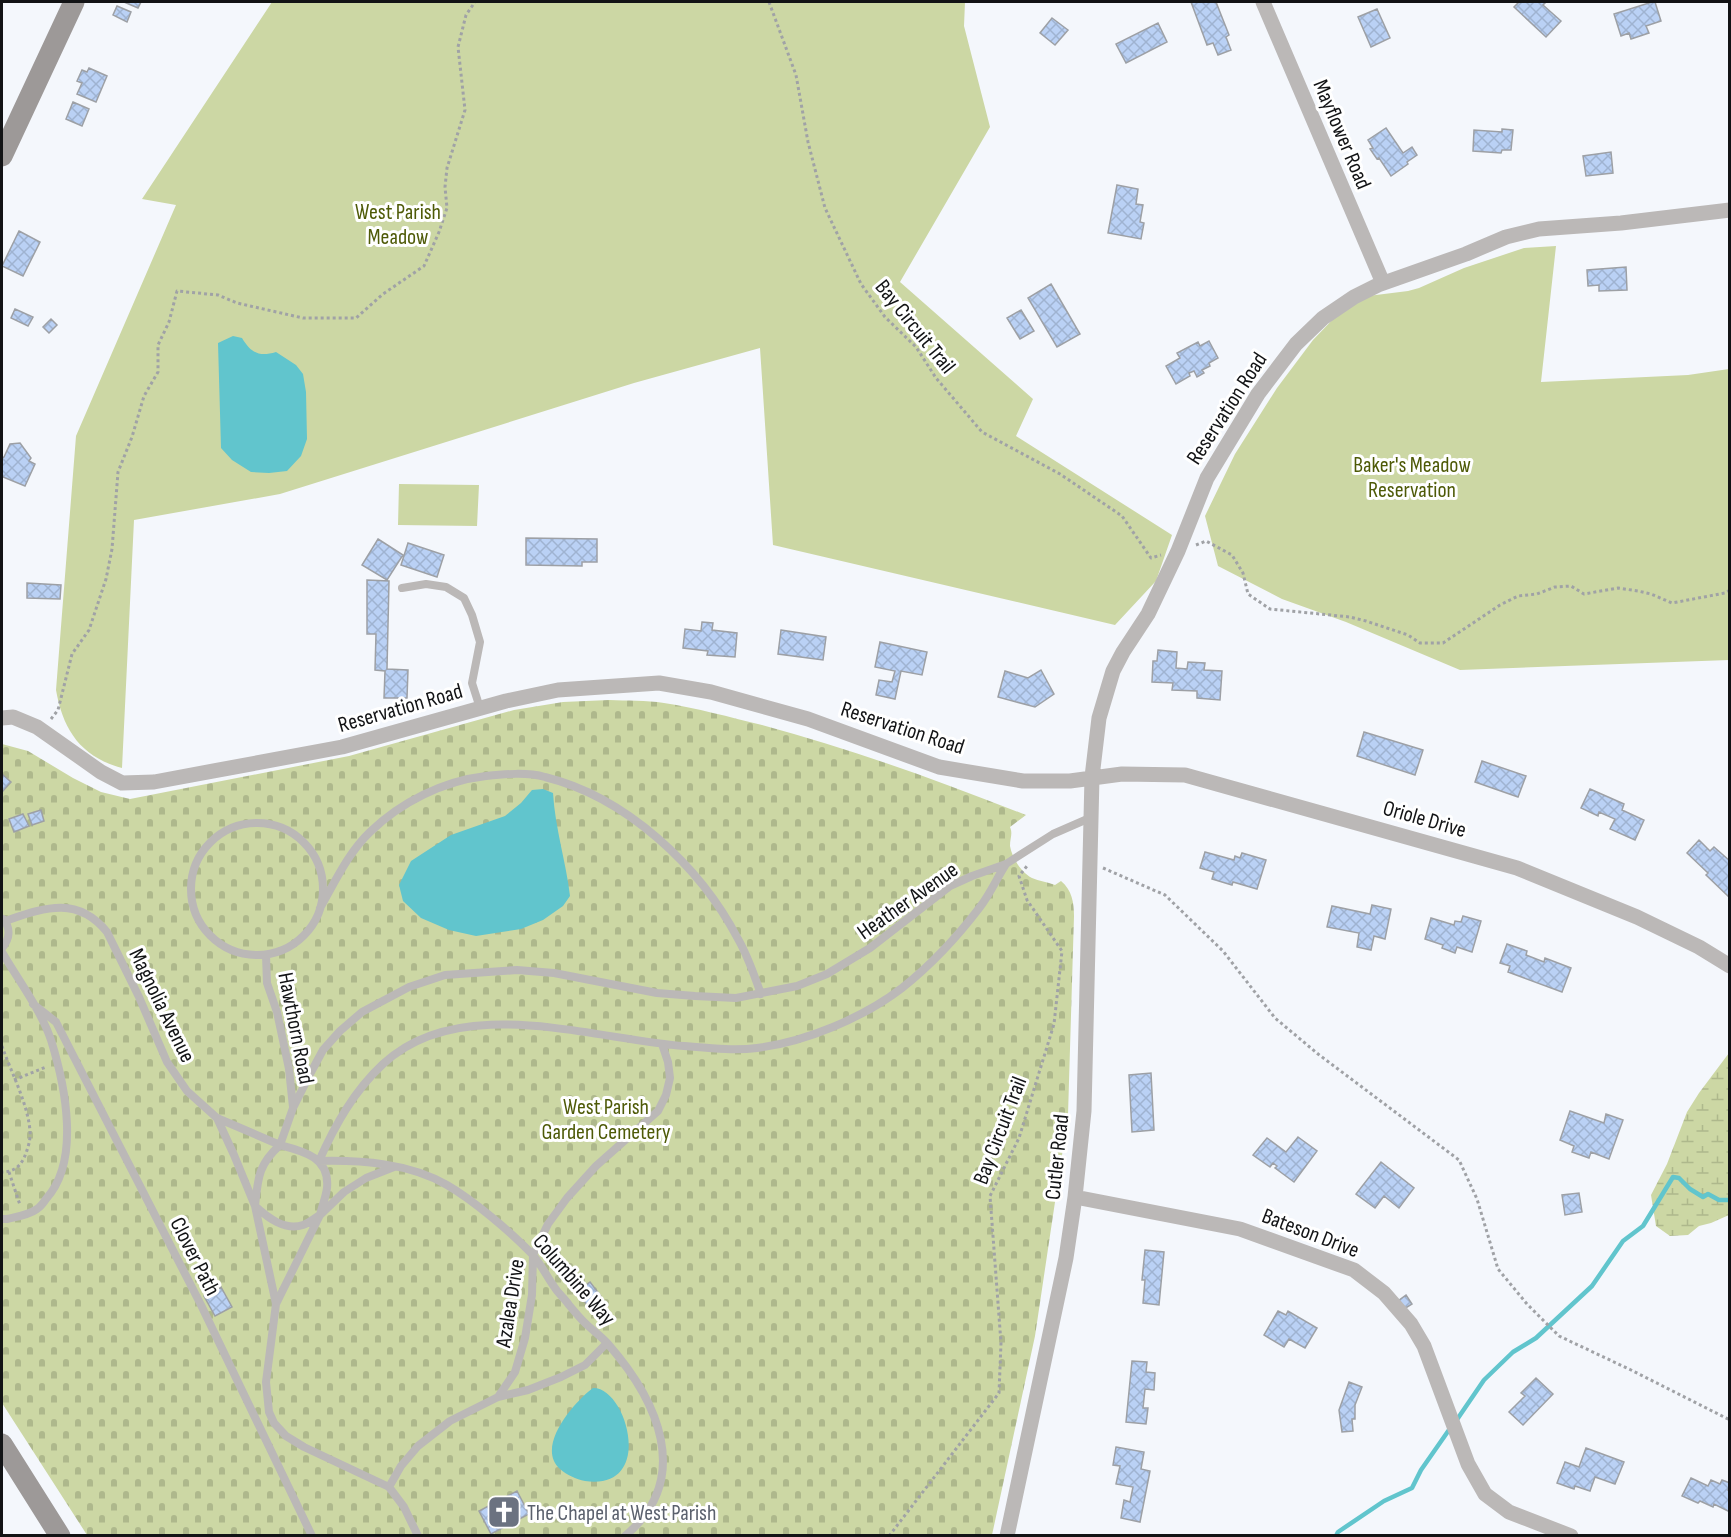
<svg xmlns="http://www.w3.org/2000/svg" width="1731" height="1537" font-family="'Sofia Sans Condensed',sans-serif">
<defs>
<pattern id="wetland-marsh" width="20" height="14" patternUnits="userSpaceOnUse" patternTransform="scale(1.5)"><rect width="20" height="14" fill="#ccd7a4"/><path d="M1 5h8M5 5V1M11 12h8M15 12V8" fill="none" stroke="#aeb88c"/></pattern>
<pattern id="cemetery-stones" width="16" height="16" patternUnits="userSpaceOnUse" patternTransform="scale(1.5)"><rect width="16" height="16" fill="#ccd7a4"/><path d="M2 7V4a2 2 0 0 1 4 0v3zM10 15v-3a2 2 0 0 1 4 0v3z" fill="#aeb88c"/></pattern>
<pattern id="building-cross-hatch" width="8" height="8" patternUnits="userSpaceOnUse" patternTransform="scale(1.5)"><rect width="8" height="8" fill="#bad1f5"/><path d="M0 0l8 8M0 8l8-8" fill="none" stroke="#9fb3d1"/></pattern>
</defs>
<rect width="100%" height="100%" fill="#f4f7fc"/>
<path fill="url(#wetland-marsh)" d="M1729,1053v162l-18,8 -12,3 -11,9 -18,1 -14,-10 -5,-31 16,-31 20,-52 12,-19z"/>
<path fill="url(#cemetery-stones)" d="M609,700c18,1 37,0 55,3 33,5 65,14 98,22 90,24 177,56 264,90l-16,12c3,7 0,11 0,19 2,12 11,26 22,32 7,3 15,4 23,7l6,-4c11,9 13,22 13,35l-6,199 -33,221 -43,199h-905l-85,-132v-659l26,7 45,27 28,14 29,7 219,-43 165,-46 49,-8z"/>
<path fill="#ccd7a4" d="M272,2h693l-1,24 26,101 -90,155 133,117 -17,37 156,99 -16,46 -41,44 -342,-80 -13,-197 -126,35 -354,111 -146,26 -12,248c-41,-11 -59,-38 -66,-78l20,-254 100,-231 -34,-6z
M1556,246l-15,136 147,-7 41,-6v291l-269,10 -114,-48 -64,-23 -64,-33 -13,-50 30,-62 42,-66 36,-48 25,-26 30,-18 40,-5 11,-3 45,-20 60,-20z
M399,484l80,1 -2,41 -79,-1z"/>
<path fill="#61c5cd" d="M233,336l9,2c9,15 17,19 34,14l20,13 7,9 3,18 1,47 -6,17 -14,15 -18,2 -18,-1 -19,-12 -11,-12 -3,-105z
M543,789l10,4c2,35 13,69 17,103l-7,10 -20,14 -22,9 -45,7 -27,-6 -28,-12 -18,-17 -4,-16 12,-24 40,-26 54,-19 16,-13 11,-13z
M593,1388c34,-1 63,103 -8,93 -9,-2 -18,-6 -25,-12 -25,-22 14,-67 33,-81z"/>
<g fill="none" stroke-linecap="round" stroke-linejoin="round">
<path stroke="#61c5cd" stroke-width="4.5" d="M1456,1421l28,-41 29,-28 23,-14 56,-52 31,-45 20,-15 30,-49 6,1 11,11 13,8 5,-3 11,6h11
M1336,1536l2,-4 46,-31 28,-13 9,-18 30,-43"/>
</g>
<path fill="url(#building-cross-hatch)" stroke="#9da0a5" stroke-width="1.5" d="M124,2h17l-3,6z
M1191,2h25l13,33 -3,2 5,13 -13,5 -5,-12 -6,2z
M1519,2h27l-3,3 18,16 -15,16 -32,-30z
M1652,2h3l6,19 -15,5 3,7 -18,6 -2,-6 -8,3 -7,-22z
M117,6l14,6 -4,10 -14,-7z
M1377,9l13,29 -19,9 -13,-30z
M1052,18l16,12 -13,15 -15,-12z
M1158,23l9,19 -41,21 -10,-19z
M89,68l18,8 -11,26 -19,-8 5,-11 -5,-2 5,-11 5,2z
M73,102l16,7 -7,17 -16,-7z
M1386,128l17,25 9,-6 5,8 -10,7 1,2 -17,12 -12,-18 -2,1 -7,-10 3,-1 -5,-8z
M1502,129l11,1 -2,20h-9l-1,3 -28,-2 1,-21 28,2z
M1611,152l2,21 -27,3 -3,-20z
M1117,185l21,4 -2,15 7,1 -3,17 4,1 -3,16 -33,-6z
M19,231l21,11 -17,34 -21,-10z
M1626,267l1,23 -28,1v-6l-11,1 -1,-16z
M1051,284l29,50 -23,13 -29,-49z
M15,309l18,8 -5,9 -17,-8z
M1021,310l13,21 -14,8 -13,-21z
M51,319l6,6 -8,8 -6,-6z
M1209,341l9,17 -9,5 1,3 -8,4 2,3 -7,4 -3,-6 -5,2 1,3 -14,8 -10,-18 14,-8 -3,-5 21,-11 2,4z
M20,443l11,15 -2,3 6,3 -10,22 -22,-9 -1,-4v-15l2,-1 6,-13z
M526,538l71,1v23h-15v4l-56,-1z
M378,539l25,16 -16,25 -25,-15z
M408,543l36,12 -7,22 -36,-12z
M367,580l22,1 -2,88 21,1 -1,28h-23l1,-27 -10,-1 1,-36h-9z
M27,583l34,2 -1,14 -33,-1z
M702,622l11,1 -1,7 25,3 -2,24 -28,-2 1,-4 -25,-3 2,-19 16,2z
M781,630l45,7 -3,23 -45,-6z
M880,642l47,10 -5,23 -21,-4 -6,28 -19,-4 3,-15 13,2 3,-11 -20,-4z
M1158,650l19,2 -1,16 11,1 1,-7 17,1 -1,7 18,1 -2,29 -23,-2v-7l-25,-1 1,-7 -21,-1 1,-21h4z
M1041,670l13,24 -19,13 -37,-10 7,-26 23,7z
M1364,732l59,18 -8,25 -58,-19z
M1482,761l44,15 -8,21 -43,-15z
M2,774l9,8 -8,9 -1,-1z
M1590,789l34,15 -2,6 22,10 -9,20 -25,-11 5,-10 -16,-7 -1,4 -17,-8z
M41,810l3,11 -12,4 -4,-11z
M23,814l6,12 -15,6 -5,-13z
M1699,840l11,11 4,-4 16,14v34l-2,1 -22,-21 2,-2 -21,-20z
M1205,852l29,8 1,-4 5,2 2,-5 24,7 -9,29 -24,-7 -1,3 -20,-6 2,-7 -14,-4z
M1372,905l19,4 -6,30 -11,-3 -3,14 -14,-3 2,-14 -32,-6 5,-21 38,8z
M1463,916l18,5 -9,31 -15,-5 -2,6 -13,-5 1,-3 -18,-6 6,-21 23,7 1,-4 6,1z
M1507,944l20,7 -1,4 18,7 1,-4 26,10 -9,24 -54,-20 2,-6 -10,-3z
M1151,1073l3,57 -22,2 -3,-57z
M1570,1111l34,12 2,-9 17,6 -14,39 -18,-7 -2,6 -17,-6 2,-6 -14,-6z
M1298,1137l19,14 -23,31 -19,-14 2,-2 -4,-3 -3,4 -17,-12 14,-17 19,14z
M1381,1162l33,26 -15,20 -15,-12 -9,12 -19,-14z
M1579,1193l3,19 -17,3 -3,-20z
M1145,1250l19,2 -5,53 -16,-2 2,-23h-3z
M590,1282l13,17 -10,8 -4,-4 -2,2 -7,-10 2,-1 -3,-4z
M221,1287l11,20 -17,9 -11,-20z
M1406,1295l6,9 -8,5 -6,-8z
M1278,1311l8,4 2,-4 29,17 -12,20 -16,-9 -5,8 -20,-12z
M1132,1361l15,1 -1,10 9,1 -1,17 -9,-1 -2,19h5l-2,16 -20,-2z
M1536,1378l17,16 -30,31 -14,-13 16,-16 -4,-3z
M1349,1382l13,5 -7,18v14h-3l1,12 -11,1 -3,-22z
M1116,1447l28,5 -3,17 9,2 -10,51 -19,-4 3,-18 6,2 3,-15 -17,-3 4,-18 -7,-1z
M1586,1448l38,14 -9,22 -20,-7 -5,14 -15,-5 -1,3 -17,-6 8,-21 14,5z
M1691,1478l17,8 3,-6 9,4 2,-4 8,3 -2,7h2v22l-16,-8 -1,3 -13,-6 -2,2 -16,-7z
M517,1491l12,23 -38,20 -12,-23z"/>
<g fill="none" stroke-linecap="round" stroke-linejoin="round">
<path stroke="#a0a2a6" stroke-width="3" stroke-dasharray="3 3" stroke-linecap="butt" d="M769,2l27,73 12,67 17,66 36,76 24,33 31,30 20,31 46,54 78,42 62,42 29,42 10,-3
M1196,545l10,-4 26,14 11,18 5,21 22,15 80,8 16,4 42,14 12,8h23l57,-38 18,-9 19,-2 18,-7 16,-1 13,8 34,-6 20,3 13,3 21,9 53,-10 5,-3
M51,719l7,-9 14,-56 17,-24 17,-51 6,-30 6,-77 14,-35 12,-41 14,-24v-27l11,-23 8,-31 41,4 19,8 66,15h53l27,-24 41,-28 15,-34 8,-24 -2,-21 2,-19 18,-58 -7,-63 8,-32 9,-13
M1103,868l62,27 58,56 52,67 43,36 141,106 18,39 21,70 29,35 32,32 72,34 99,50
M2,1046c9,26 26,58 28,85 1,9 -3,20 -6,27 -5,10 -12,14 -22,14
M14,1080l32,-13
M9,1172l11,33
M889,1536l110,-143 2,-50 -11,-147 29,-58 35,-114 8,-73 -35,-51 -8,-24 8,-10"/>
<path stroke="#bbb8b7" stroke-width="8" d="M402,588l24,-4 20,3 18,11 8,17 8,27 -8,41 8,25
M191 889a66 66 0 1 1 132 0a66 66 0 1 1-132 0Z
M320,908c15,-26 28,-55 50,-76 31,-30 73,-51 116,-56 19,-2 41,-4 59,1 81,20 155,89 193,162 10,17 16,36 23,55
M5,921c39,-13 72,-26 102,11l32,65 28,65 20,29 30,27 17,37 21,51 21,98 -10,78 3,30 5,11 12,13 18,11 85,40 15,20 14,29
M2,948c8,-9 9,-20 1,-29
M2,952c16,28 39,58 49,88 14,45 30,121 -5,159 -2,3 -6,8 -9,10 -8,6 -21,8 -30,10h-5
M266,955l1,28 10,29 12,57 4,38
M33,1004l23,18 145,283 111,231
M217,1118l63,27 13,-37 17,-34 13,-24 17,-19 22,-19 47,-25 36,-12 72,-5 37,3 103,20 38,3 41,2 61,-12 30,-12 43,-26 80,-62 22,-10 34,-12 47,-30 39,-17
M280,1145c23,6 50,12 47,43 -1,9 -5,18 -7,27 -5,3 -11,8 -17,10 -18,6 -35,-7 -48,-19 3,-28 3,-41 25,-61z
M276,1304l44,-89 24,-23 22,-14 28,-11
M498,1397l17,-25 10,-34 7,-43 1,-40 15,-31 19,-26 29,-32 62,-55 8,-16 4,-17 -2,-16 -6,-18
M389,1487l12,-21 17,-20 32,-25 48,-24 30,-7 33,-13 24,-12 22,-22
M625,1536c69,-58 32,-136 -17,-192 -7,-8 -16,-14 -24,-22 -5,-5 -10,-11 -15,-17 -4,-6 -10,-11 -14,-17 -8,-11 -14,-24 -23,-34 -21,-22 -59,-54 -85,-69 -38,-22 -86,-25 -128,-24 16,-36 35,-70 64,-97 77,-72 209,-25 301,-18 24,2 50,5 73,2 48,-6 106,-30 145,-60 29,-23 56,-52 78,-81 10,-13 17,-29 26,-43"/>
<path stroke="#bbb8b7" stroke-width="15" d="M1263,2l120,281
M2,718l11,-1 24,10 64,45 21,11 32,-1 188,-35 164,-46 52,-11 101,-7 52,9 97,27 131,48 84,14h47l52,-7 63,1 332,93 120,49 62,30 31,19
M1075,1197l165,32 114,41 30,23 27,31 13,22 44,118 17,30 24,18 62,24
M1007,1536l59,-278 9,-61 9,-86 8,-334 7,-59 14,-47 10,-19 25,-38 30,-63 29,-73 51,-84 38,-50 27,-26 31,-21 24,-12 88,-31 40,-17 33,-8 82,-6 109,-13"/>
<path stroke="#9d9998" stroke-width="21" d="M2,156l72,-154
M2,1444l58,92"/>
</g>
<defs>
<symbol id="church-square" viewBox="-11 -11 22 22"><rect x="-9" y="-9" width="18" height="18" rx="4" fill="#6b7280" stroke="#fff"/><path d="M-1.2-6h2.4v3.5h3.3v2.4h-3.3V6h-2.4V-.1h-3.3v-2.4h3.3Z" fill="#fff"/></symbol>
</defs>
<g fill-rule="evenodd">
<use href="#church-square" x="485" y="1493" width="38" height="38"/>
</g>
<g text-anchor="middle" stroke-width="6" stroke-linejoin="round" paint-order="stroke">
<g font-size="22" fill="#121315" stroke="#fff">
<text transform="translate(1343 134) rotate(67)" y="8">Mayflower Road</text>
<text transform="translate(916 326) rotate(51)" y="8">Bay Circuit Trail</text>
<text transform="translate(1226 408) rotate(-57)" y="8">Reservation Road</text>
<text transform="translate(400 707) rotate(-16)" y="8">Reservation Road</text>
<text transform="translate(903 727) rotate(18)" y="8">Reservation Road</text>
<text transform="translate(1425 818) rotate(16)" y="8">Oriole Drive</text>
<text transform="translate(907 900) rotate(-35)" y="8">Heather Avenue</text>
<text transform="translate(163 1005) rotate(64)" y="8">Magnolia Avenue</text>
<text transform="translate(297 1028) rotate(79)" y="8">Hawthorn Road</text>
<text transform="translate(999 1130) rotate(-69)" y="8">Bay Circuit Trail</text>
<text transform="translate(1056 1157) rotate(-84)" y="8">Cutler Road</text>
<text transform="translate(1311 1232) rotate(21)" y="8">Bateson Drive</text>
<text transform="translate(196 1256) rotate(63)" y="8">Clover Path</text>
<text transform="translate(575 1279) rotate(49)" y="8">Columbine Way</text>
<text transform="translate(509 1303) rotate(-81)" y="8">Azalea Drive</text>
</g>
<g font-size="22" fill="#4e5a07" stroke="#fff">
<text x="398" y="219">West Parish<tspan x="398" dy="25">Meadow</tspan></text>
<text x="1412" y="472">Baker's Meadow<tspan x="1412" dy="25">Reservation</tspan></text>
<text x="606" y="1114">West Parish<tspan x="606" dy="25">Garden Cemetery</tspan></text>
</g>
<g font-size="22" fill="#5b616d" stroke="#fff" text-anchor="start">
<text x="527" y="1520">The Chapel at West Parish</text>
</g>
</g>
<rect width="1731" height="1537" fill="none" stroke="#121315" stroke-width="6"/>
</svg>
